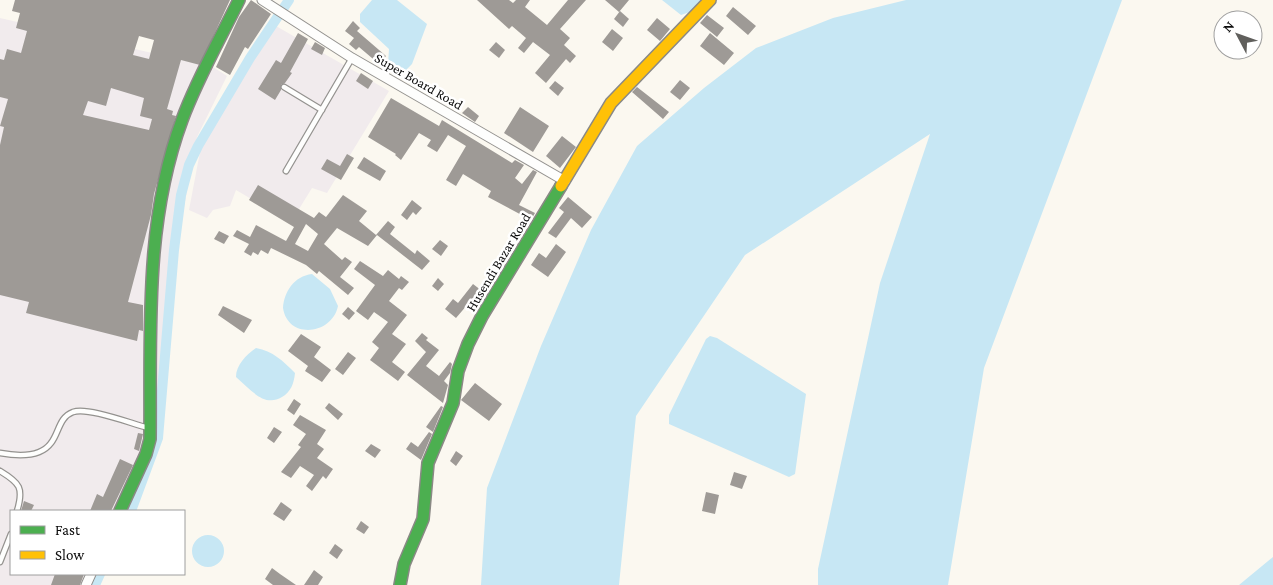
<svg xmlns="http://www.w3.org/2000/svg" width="1273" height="585" font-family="'Crimson Pro',serif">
<rect width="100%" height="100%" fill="#fbf8f0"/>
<path fill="#f1ebed" d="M0,18l213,49 14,9 -30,61 -23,124 -4,75 -25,111 -25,64h-109v63h84l-5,11h-90z
M276,26l113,65 -62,102 -15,-5 -21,34 -55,-32 -6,16 -17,4 -6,8 -18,-8 14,-74 30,-55z"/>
<path fill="#c7e7f4" d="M372,0h25l30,24 -15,40 -9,9 -12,-4 -3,-5 1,-15 -29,-27v-8z
M662,0h41l-13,12 -9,3z
M906,0h216l-138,368 -36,217h-130v-16l62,-286 50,-149 -185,121 -109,161 -17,169h-138l6,-97 54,-142 50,-116 46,-84 67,-58 52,-40 77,-30z
M312,274l18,15 8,17c-6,29 -50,34 -55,2 1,-16 11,-32 29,-34z
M710,336l7,2 89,56 -11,80 -6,3 -120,-53v-9l37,-76z
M256,348c17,3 27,13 39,25 -1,10 -4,19 -13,24 -18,11 -32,-8 -46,-20 0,-12 10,-22 20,-29z
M192 551a16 16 0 1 1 32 0a16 16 0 1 1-32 0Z
M1273,557v28h-34z"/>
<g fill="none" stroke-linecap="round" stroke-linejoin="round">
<path stroke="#c7e7f4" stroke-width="10" d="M131,511l27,-73 16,-188 7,-55 8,-30 9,-19 52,-88 39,-58
M95,585l5,-11"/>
</g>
<path fill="#9e9a96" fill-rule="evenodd" d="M15,0h215l-30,65 -19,-5 -14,49 6,2 -1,4 4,1 -22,78 -3,21 -23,87 15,3v26l-4,-1 -2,11 -111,-28 3,-11 -29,-7v-150l4,-18 -4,-1 8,-27 -8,-2v-38l4,1 3,-11 14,4 6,-22 -11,-3 4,-15 -8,-2zM139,36l15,4 -5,19 -16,-4zM111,88l33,10 -4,18 12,3 -3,11 -66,-15 5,-14 18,5z
M251,0l20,14 -23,35 -3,-2 -15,28 -14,-8 23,-50z
M477,0h32l4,3 3,-3h14l-5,7 22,18 21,-25h18l-26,29 10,9 -6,7 12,11 -6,7 -4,-4 -20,24 -11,-10 15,-18 -17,-13 -9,11 -6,-5 8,-10 -14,-12 -3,3z
M605,0h24l-10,12z
M733,7l23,19 -8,9 -22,-19z
M620,11l9,8 -6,8 -9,-8z
M707,15l17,13 -7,9 -17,-14z
M657,18l13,11 -10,12 -13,-11z
M353,21l7,7 -3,3 29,25 -7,8 -20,-17 -3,3 -7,-6 5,-6 -9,-7z
M612,29l11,9 -10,13 -11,-9z
M298,33l10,6 -18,33 2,1 -7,10 -4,2v5l-6,10 -17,-11 18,-29 5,3z
M710,33l24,20 -10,12 -24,-19z
M315,42l10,6 -3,7 -11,-6z
M496,42l9,8 -6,8 -10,-8z
M361,73l12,8 -5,8 -12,-8z
M680,80l10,8 -10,12 -10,-8z
M555,81l9,7 -6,8 -9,-8z
M637,87l32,25 -6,7 -31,-27z
M391,98l48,28 3,-6 70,43 3,-3 9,5 -9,13 7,6 11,-14 4,2 -18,33 16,8 -4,7 -43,-23 3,-6 -28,-17 -7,12 -10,-6 20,-34 -18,-11 -11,17 -10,-6 4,-6 -12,-7 -18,27 -6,-5 1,-1 -28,-17z
M468,107l11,9 -4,6 -13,-9z
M520,107l29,19 -16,26 -29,-19z
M562,136l14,11 -16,21 -14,-12z
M347,154l7,4 -13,22 -20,-11 6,-10 13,7z
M364,157l22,14 -6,10 -23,-13z
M258,185l56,33 5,-6 7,5 17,-22 24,16 -8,10 17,14 12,-14 7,6 -5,7 25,20 2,-4 13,11 -8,9 -45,-35 -9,11 -31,-18 -13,16 18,16 3,-3 7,5 -12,15 14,11 -6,7 -29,-24 -2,3 -11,-9 -35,-17 -3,6 -7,-4 -3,5 -5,-3 -2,4 -7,-4 5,-8 -16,-8 4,-6 13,7 6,-12 30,16 8,-14 -45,-27zM306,224l12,10 -10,17 -13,-7z
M568,197l24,20 -10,11 -11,-10 -15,20 -8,-5 16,-21 -5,-4z
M412,200l10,8 -6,7 -3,-3 -6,8 -6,-5z
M219,231l10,5 -5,8 -10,-5z
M440,240l8,6 -7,10 -9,-7z
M556,244l10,8 -18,25 -17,-12 8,-12 7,5z
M360,261l23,15 5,-6 11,9 2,-3 8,6 -7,8 -3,-2 -10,13 18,14 -15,19 14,10 -14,18 13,10 -7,9 -28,-21 9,-12 -7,-6 16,-20 -14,-10 -6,8 -12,-9 19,-26 -21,-16z
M438,278l6,6 -6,7 -6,-5z
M473,284l13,10 -10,17 -8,-7 -12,14 -11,-9 8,-10 5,4z
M223,306l29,14 -8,13 -26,-18z
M348,307l7,6 -6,7 -7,-6z
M422,333l6,5 -2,2 13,10 -13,16 13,10 11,-14 2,2 -2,9 -6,8 4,4 -5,18 -36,-28 19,-23 -11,-11z
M301,334l20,13 -7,10 17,13 -9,12 -17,-11 3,-5 -20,-15z
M348,352l8,6 -13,17 -8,-6z
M475,383l27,21 -13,17 -28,-21z
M294,399l7,5 -7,11 -7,-5z
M329,403l14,11 -5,6 -13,-12z
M441,406l2,1 -10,25 -7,-5z
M300,415l26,15 -9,14 7,5 -7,9 16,11 -7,10 -3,-3 -11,15 -6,-5 8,-11 -14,-9 -9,12 -10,-6 20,-25 -3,-2 8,-11 -13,-9z
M274,427l8,5 -8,11 -7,-5z
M429,432l3,2 -11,26 -15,-11 5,-7 7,5z
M138,433l5,1 -4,17 -5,-2z
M371,444l10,6 -6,8 -10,-7z
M456,451l7,5 -7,10 -6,-5z
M120,459l13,6 -22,46h-21l7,-17 6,3z
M734,472l13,4 -5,13 -12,-4z
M706,492l13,3 -4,19 -13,-3z
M24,501l10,4 -3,6h-10z
M281,502l11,8 -8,11 -11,-7z
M361,521l8,6 -5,7 -8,-5z
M335,544l8,6 -6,9 -8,-6z
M272,568l8,6 16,11h-23l-8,-6z
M314,570l9,7 -5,8h-14z
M55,574h29l-4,11h-29z"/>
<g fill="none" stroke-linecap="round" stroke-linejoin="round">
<defs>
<path id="lane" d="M284,87l38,23
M286,171l66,-113
M0,453c16,3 40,5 51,-10 8,-10 8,-26 22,-31 16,-5 59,12 76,16
M0,471c20,12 24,17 17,40
M0,562l11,-28"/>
<path id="street" d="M262,0l90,58 213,123
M86,585l5,-11"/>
<path id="fast" d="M120,511l26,-57 4,-15c1,-107 -6,-217 32,-319 15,-41 38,-81 57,-120
M400,585l4,-21 19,-45 5,-56 25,-60 5,-32 10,-27 14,-28 79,-130"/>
<path id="slow" d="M561,186l50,-83 99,-103"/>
</defs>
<use href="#lane" stroke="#94928f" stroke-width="7"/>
<use href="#street" stroke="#94928f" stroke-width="11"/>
<use href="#fast" stroke="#8a8985" stroke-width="14"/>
<use href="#slow" stroke="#8a8985" stroke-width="14"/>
<use href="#lane" stroke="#fefefd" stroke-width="4.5"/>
<use href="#street" stroke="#fefefd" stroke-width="9"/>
<use href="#fast" stroke="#4caf50" stroke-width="11"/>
<use href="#slow" stroke="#ffc107" stroke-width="11"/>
</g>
<g text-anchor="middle" stroke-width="5" stroke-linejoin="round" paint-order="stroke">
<g font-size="14" fill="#0c0c0c" stroke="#fff">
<text transform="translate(419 81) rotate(30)" y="5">Super Board Road</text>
<text transform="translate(498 262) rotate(-59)" y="5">Husendi Bazar Road</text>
</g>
</g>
<rect x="10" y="510" width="175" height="65" fill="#ffffff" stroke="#9e9e9e"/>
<rect x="20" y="526" width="25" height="8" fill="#4caf50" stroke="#9e9e9e"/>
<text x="55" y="535" font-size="15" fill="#0c0c0c">Fast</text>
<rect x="20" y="551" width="25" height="8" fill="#ffc107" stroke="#9e9e9e"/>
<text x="55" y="560" font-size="15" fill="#0c0c0c">Slow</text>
<g transform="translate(1238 35) rotate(311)"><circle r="24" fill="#ffffff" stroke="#9e9e9e"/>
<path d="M0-4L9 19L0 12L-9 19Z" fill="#605f5c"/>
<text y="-8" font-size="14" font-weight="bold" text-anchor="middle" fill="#0c0c0c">N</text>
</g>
</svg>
